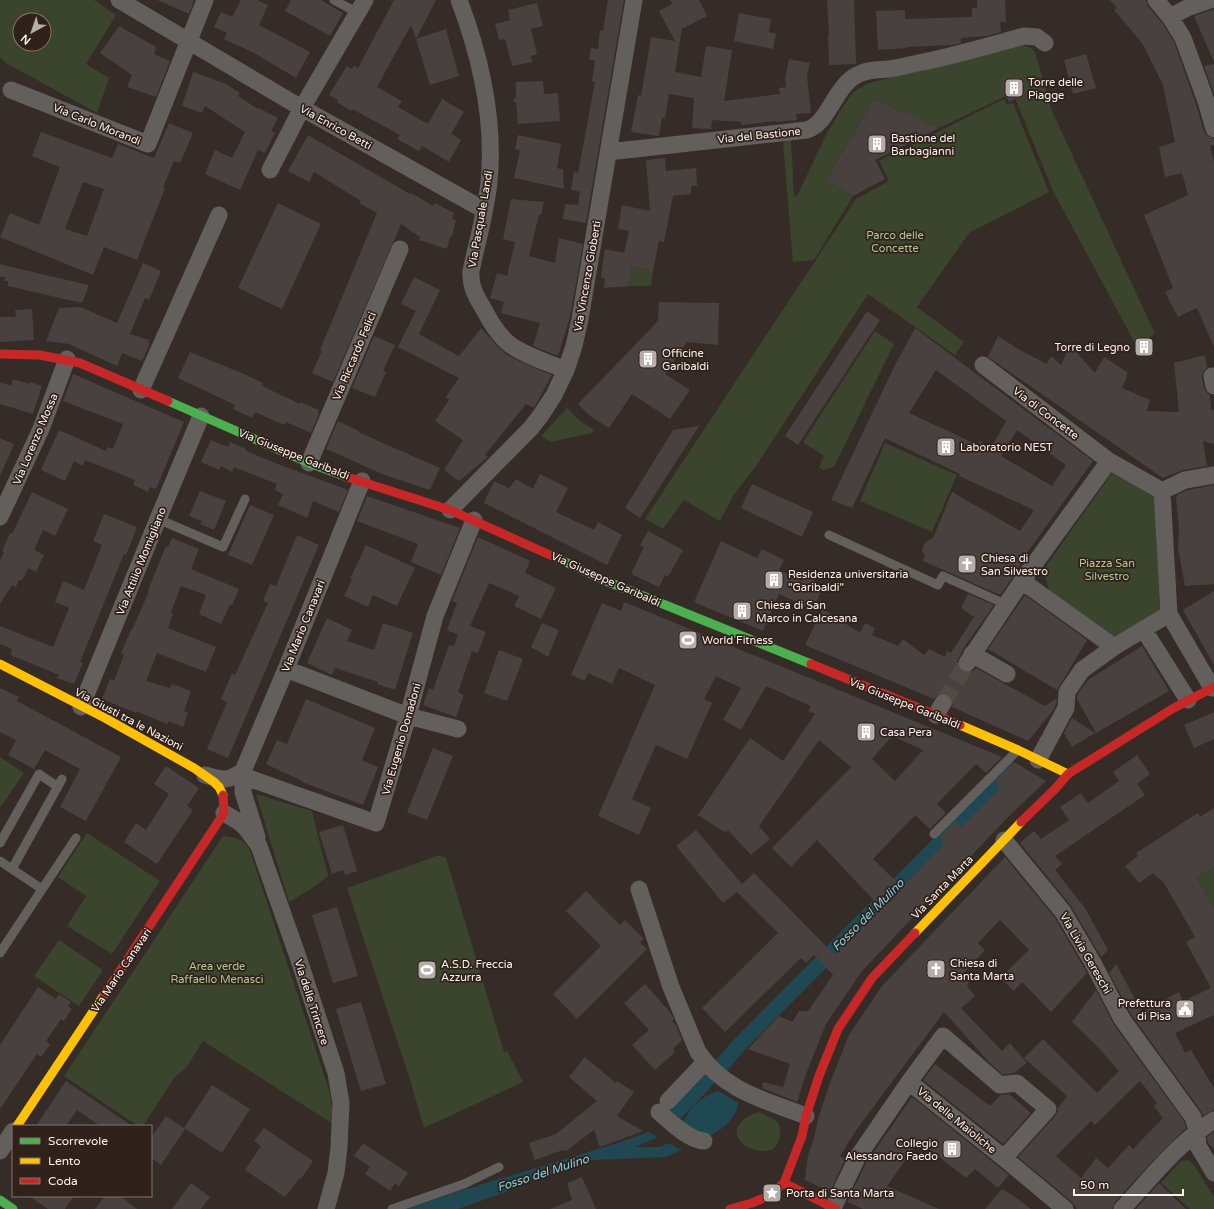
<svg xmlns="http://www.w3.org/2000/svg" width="1214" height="1209" font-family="'Varela Round',sans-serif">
<rect width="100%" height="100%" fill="#352c28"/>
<path fill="#3b442c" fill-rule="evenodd" d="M0,0h94l22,15 -30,49 23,14 -12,35 -91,-50 -6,-6zM20,20h24v24h-24z
M1022,45l9,3 4,4 17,59 103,223 -19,11 -83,-154 -38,-93 12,-5 -9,-18 -18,9 6,12 -67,32 -65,-29 -48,81 27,16 -39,64 -21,2 -10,-120 8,-2 3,57 3,-1 29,-61 13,-22 14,-21 16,-9z
M1004,99l3,6 6,-2 36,89 -80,41 -52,74 47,35 -9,13 -87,-61 -112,172 -23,30 -13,25 -36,-21 -21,29 -18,-10 211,-320 33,-18 -10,-20z
M632,266l21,5 -2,15h-22z
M875,331l19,13 -60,123 -11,3 -4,-3 5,-11 -21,-14z
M567,408l13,13 14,9 -2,3 -41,9 -10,-6z
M885,443l72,32 -25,57 -72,-31z
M1112,473l42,21 6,116 -44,30 -67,-49 -5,-22z
M0,757l24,16 -24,35z
M256,794l56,17 16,65 -17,13 -22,13z
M87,833l73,48 -48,73 -45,-28 19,-30 -28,-19z
M223,836c15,2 20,2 27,15l79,239 3,16 1,18 -130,-83 -17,27 -12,10 -31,48h-5l-74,-50z
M440,855l6,3 58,194 3,-1 16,31 -99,46 -13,-45 -64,-195z
M1214,867v42l-18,-32z
M59,940l44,30 -24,36 -45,-30z
M759,1112c6,3 12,5 17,9 7,6 5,21 -2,27 -5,4 -13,3 -18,2 -30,-8 -22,-32 3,-38z
M1189,1160l5,5 20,32v12h-24l-29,-26 20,-22z"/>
<path fill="#204852" d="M718,1091l21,12c-6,18 -15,26 -32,34l-24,-14c6,-15 20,-28 35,-32z
M648,1132l10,5 -23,10h25l9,-4 12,7 -15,7 -74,3 -104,35 -11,-9 147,-45z
M469,1188l15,10 -3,3 -23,8h-53z"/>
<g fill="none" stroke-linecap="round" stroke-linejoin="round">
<path stroke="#204852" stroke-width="15" d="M720,1067l19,-22 273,-275
M671,1118l38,-40
M432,1209l72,-24"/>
</g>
<path fill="#48413f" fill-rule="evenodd" d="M157,0h37l-5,14z
M241,0h16l11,5 -9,20 51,27 -14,26 -42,-25 -30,-14 3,-6 -13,-6 7,-15 11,5z
M291,0h30l22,13 -13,23 -45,-25z
M394,0h42l-20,39 -5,-14 -34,62 25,14 -4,6 30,17 14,-25 22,13 -13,22 10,6 -12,22 -27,-16 -3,5 -22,-12 3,-4 -48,-26 -1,2 -14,-9 1,-2 -9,-5 18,-29 5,3 2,-3 4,2z
M608,0h16l-38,223 -23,-4 2,-15 13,1 2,-13 -9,-2 3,-18 4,1 17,-91 -3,-1 3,-20 -6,-2 2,-11 7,1 2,-19 3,1z
M670,0h29l8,16 -25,13 -7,43 26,5 5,-31 26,4 -8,51 56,-7 -1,-6 7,-1 -1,-9 4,-19 21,4 -3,13 4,37 -15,1 1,6 -21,2v-1l-35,4v-3l-29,-2 -1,9 -19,-1 2,-30 -25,-4 -4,24h-3l-3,18 -28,-4 7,-37 3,1 10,-59 24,4 -16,-30 13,-7z
M827,0h27l2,64 -27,1 -1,-30h1z
M977,0h28l1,22h-6l1,10 -14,4 -26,2v5l-9,2 -45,2v1l-29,2 -2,-39 29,-1v9l67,-2v-9h5z
M1110,0h36l2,6 14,17 12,19 22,62 8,28 3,4 7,3v6l-4,1 4,16v185l-17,-39 -19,9 -13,-25 8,-4 -29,-73 44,-20 -6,-22 -17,4 -6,-30 16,-5 -12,-57 -21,-42 -28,-33 3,-2z
M537,3l6,23 -12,3 6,25 -6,2 1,6 -20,4 -7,-27 -6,1 -4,-16 15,-4 -2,-10z
M1214,9v53l-20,-46z
M739,13l32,6 -2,13 7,2 -3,15 -39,-8z
M119,26l37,21 -2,7 16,7 -14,36 -29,-10 5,-12 -32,-22z
M446,29l13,47 -29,9 -14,-46z
M1086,54l10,34 -23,6 -9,-34z
M1214,64v30l-10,-28z
M193,72l33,12 14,9 -2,3 20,13 1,-1 19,10 -7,13 4,2 -10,20 -7,-3 -18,40 -35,-16 10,-24 17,8 13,-26 -40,-26 -3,7 -20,-7z
M1018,75l9,18 -18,9 -9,-18z
M543,81l1,13 14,-1 2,28 -42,3 -2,-21 -3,-2 3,-4v-15z
M874,99l65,29 -64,32 10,19 -32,17 -27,-16z
M169,123l24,10 -13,30 -6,-2 -11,26 2,1 -28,72 -33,-13 -11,28 -93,-38 10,-24 29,12 21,-58 -28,-11 9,-24 71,26 6,-14 36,14zM83,182l21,7 -17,47 -22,-7z
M308,135l102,59 1,-1 22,13 2,-3 19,10 -2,6 4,1 -4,16 -2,1 -3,12 -28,-9 1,-3 -19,-13 -68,158 -21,-9 10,-22 -2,-1 57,-137 -18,-10 2,-2 -47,-29 -5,10 -21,-11z
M518,135l43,9 -4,24 6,2 1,19 -50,-11 6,-28 -5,-1z
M665,158l1,13 30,-3 1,18h-6v8l-18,2 -9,46 -5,-1 -6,30 -21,-5 -3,20 -25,2 1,-9 -4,-2 4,-28 19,4 5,-22 -11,-2 4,-24 28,6 -4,-51z
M511,199l33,3 -3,13h-2l-10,41 26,7 4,-25 24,6 -13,73 -12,39 -25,-10 7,-23 -39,-10 3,-11 -14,-4 7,-25 10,3 8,-34 -12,-3z
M278,203l43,21 -39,85 -44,-21z
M143,263l18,8 -12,29 -4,-2 -15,36 19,6 -1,2 2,1 -8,18 -20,-8 -5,13 -48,-22 -23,-3 13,-33 21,-1 37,16z
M0,264l7,2 82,19 -7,18 -74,-17v-5h-3v-4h-5z
M414,277l26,13 -21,44 40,22 22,-28 15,17 11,10 16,8 29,12 -18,33 -8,-4 -41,51 3,2 -29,24 -15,-11 19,-30 -28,-19 14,-21 -3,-3 13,-19 -61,-31 18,-36 -15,-7z
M659,302l60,1 -1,42 -31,-3 -22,32 25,16 -20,29 -38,-25 -23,34 -19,-12 -12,-12 80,-83z
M32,309l2,31 -34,2v-25h16l-1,-7z
M867,311l13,9 -82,125 -13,-9z
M915,328l178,133 -71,99 -4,10 -18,25 -77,-34 2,-5 -3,-5 1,-5 4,-5 6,-3 19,-46 68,39 14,-21 -75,-34 1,-2 -75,-36 -33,70 -21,-8 62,-131zM936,370l70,51 -15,27 -11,-7 -2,4 -69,-32zM1017,430l49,35 -14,21 -51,-30z
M374,336l21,9 -12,26 3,1 -11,25 -23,-9z
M998,336l20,13 29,15 4,-8 10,9 9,-20 25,28 9,-16 23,15v5l-5,11 28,12 -3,11 32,1 -5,-49 31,-8 2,13 -4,4 -1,6 2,10 2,4 4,3 1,15h3v34l-11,-3 4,25 -24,4 -20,8 -175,-121z
M1146,339l6,11 -10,6 -6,-11z
M190,352l54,22 19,9 -1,3 38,18v-2l19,8 -1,3 1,1 -8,19 -25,-11 -2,3 -29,-13 -3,6 -19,-9 2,-4 -57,-27z
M73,374l111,48 -28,67 -6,-2 -2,5 -15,-7 2,-5 -50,-20 -2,6 -9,-5 -9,20 -24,-11 18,-40 47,21 1,-4 6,2 10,-25 -60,-23z
M13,379l17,5 1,-2 11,4 -9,28 -33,-10v-22l11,4z
M338,421l21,10 -1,1 82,36 -10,22 -45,-15 -59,-26z
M699,426l-59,92 -15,-10 48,-78z
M0,438l14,6 -14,32z
M211,440l17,7 2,-5 16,7v2l29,12 73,27 -9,22 -26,-11 -6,17 -29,-13 5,-11 -8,-4 2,-6 -43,-17 -2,5 -11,-6 -2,4 -18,-8z
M540,474l28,14 -12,24 38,18 4,-8 24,13 -15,30 -123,-62 10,-22 15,7 7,-9 17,10z
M752,484l61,28 -11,25 -61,-29z
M1214,485v99l-29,2 -7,-38 1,-19 -3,-31 2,-4 10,-4z
M200,491l26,10 -12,29 -14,-6 2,-3 -13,-5z
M32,492l36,17 -13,27 -12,-6 -9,20 10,5 -8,17 -8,-4 -6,13 -3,-1 -3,7 -4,-2 -12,19v-43l4,-9 -2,-1 8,-18 2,1z
M367,496l93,32 -19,47 -30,-13 7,-18 -61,-23z
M250,505l24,10 -22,50 -24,-10z
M104,514l33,13 -11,28 -2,-1 -44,108 3,1 -9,21 -17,-6 2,-3 -49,-20 2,-6 -12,-5v-18l53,21 16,-39 -14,-6 8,-21 21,9 18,-45 -9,-4z
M648,531l35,19 -15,27 -3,-2 -6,12 -28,-13 13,-27 -4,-2z
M297,535l22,10 -91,213 -21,-9 20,-47 -6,-3 11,-26 3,2 33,-72 -5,-2 7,-17 6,2z
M478,537l52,24 -5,12 31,15 -15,31 -27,-13 5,-10 -30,-13 -19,43 16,6 -8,21 -6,-2 -14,41 6,3 -8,22 -33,-12 6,-17 4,2 16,-45 5,1 4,-11 -11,-5 10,-27 -5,-2z
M172,538l27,11 -8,20 48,20 -7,16 -2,-1 -9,20 -22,-10 7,-19 -25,-9 -10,26 2,2 -5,14 48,19 -10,25 -49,-19 -11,28 24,7 2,-4 19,7 -7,20 4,2 -5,14 -14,-6 -2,3 -31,-13v2l-34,-14 8,-20 4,2 10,-26 -3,-2 10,-23h1l17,-39 -1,-1 18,-44 2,1z
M721,541l36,17 5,-9 22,11 -5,10 22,11 4,-9 11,5 -2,4 3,2 -3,5 7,3 -8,19 -34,-16 -16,37 -69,-29z
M366,545l49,23 -18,38 -24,-11 -5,12 -24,-11 8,-17h-2z
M1214,591v74l-31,-55z
M968,594l26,11 -31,44 -6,13 1,6 4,3 5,2 5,-1 4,-4 69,38 12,-8 -2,10 -27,33 -76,-34 1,-4 -1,-5 -4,-4 -5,-1 -5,1 -4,5 -129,-54 18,-36 37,24 5,-10 10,5 -3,7 26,11 5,-7 21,16 5,-6 16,8 2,-6 4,2 23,-36 -13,-9z
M1025,595l62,45 -30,50 -69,-41z
M624,602l378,155 -16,16 -10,-9 -39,40 9,9 -16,16 -15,-14 -42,44 29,28 43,-44 -6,-5 16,-17 6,6 40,-40 -6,-6 19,-19 32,19 -36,34 -148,156 -36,53 -19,47 -10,31 -35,-14 1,-6 20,5 7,-23 -42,-15 31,-33 13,6 7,-11h9l25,-36 -19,-20 -8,8 -5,-5 -76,74 -23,-24 76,-75 -41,-41 -14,11 -47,-57 20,-16 46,54 12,-11 81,82 46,-47 -64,-68 -26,27 -19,-19 79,-81 -32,-27 -60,86 11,13 -19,16 -23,-25 -2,3 -28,-18 52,-77 33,23 32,-47 -7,-3 3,-5 -45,-20 -25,44 -18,-10 18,-32 -25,-12 -12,23 8,4 -25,56 -31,-14 -24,54 19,9 -12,27 -41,-19 57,-131 -36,-17 -7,16 -24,-11 -3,8 -14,-6 31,-72 19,8zM892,736l31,14 -28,31 -23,-22z
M327,618l25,12 -5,11 27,9 9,-27 30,10 -18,57 -18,-6 1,-2 -43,-14 -3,7 -25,-12z
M542,623l17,7 -11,27 -17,-10z
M1142,646l27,45 -73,42 -19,-34v-4l11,-15z
M499,650l24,9 -16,42 -23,-8z
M0,688l19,9 -2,4 104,56 -35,64 -26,-14 20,-38 -35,-19 -11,19 -26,-14 8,-15 -16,-8z
M306,699l69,29 -13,32 16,7 -15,38 -61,-23v-1l-36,-17 11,-24 10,4z
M1214,712v27l-20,9 -10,-23z
M1072,718l23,15 -23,14 -8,-14z
M433,748l20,8 -26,64 -20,-8z
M1137,755l13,19 -13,10 8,11 -90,61 7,8 -7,6 30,38 23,42 -7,7 -30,-51 -51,-63 14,-12 7,8 28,-19 -9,-13 21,-14 7,10 31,-22 -6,-9z
M166,766l33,22 -12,18 6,4 -36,54 -33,-22 12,-19 10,7 23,-36 -15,-10z
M1214,808v59l-18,10 18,32v106l-39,18 10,20 6,-3 23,38v22l-5,2 -6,4 -2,-5 -70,-97 -22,-41 7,-9 26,48 37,-20 4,9 28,-13 -25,-46 9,-5 -31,-54 -11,-10 -14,10 -14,-17 13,-10 -2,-3 62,-40 2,4z
M343,825l14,46 -12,4 -2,-5 -11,4 -13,-42z
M1005,857l50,61 32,55 -36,39 -29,-30 -8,9 -14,-13 29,-28 -29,-30 -22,23 7,7 -21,23 6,7 -3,6 8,10 -14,12 41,43 8,-8 17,20 -13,10 -11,2 -12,-11 -47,-52 -87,117 -17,27 5,3 -15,33 -25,-12 3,-25 6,-16 4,-20 13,-39 18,-45 33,-49z
M586,891l34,34 5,-5 19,19 -4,3 7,7 -70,70 -24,-25 48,-48 -35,-35z
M337,907l21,69 -25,7 -21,-68z
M645,984l25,28 4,7 -2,2 4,4 6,15 -9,9 2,3 -20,18 -23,-25 17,-15 -25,-27z
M38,987l18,12 3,-5 12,8 -3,4 4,3 -8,12 -3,-2 -15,22 4,4 -9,12 -4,-3 -37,55v-64z
M1096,990l18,35 70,96 2,7 -39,39 -32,35 -3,7h-35l-6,-8 -53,-44 37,-41 3,-5v-3l9,-12 -43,-38 19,-19 54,54 22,-22 -22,-25 -25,-24zM1140,1081l17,22 -3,3 9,12 -30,31 -4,-4 -21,23 -12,-10 -15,20 -25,-22 35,-35 4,4z
M361,1002l25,82 -25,7 -25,-82z
M585,1057l31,26 1,-2 17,11 -17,24 26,15 -43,16 -6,-17 -28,21 -3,-1 -28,10 -6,-17 27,-9 41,-33 -28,-24z
M935,1064l55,42 11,-11 8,-1 22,19 -28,31 -80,-64z
M66,1081l66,45h-32l-23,-16 -11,16h-30z
M212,1085l38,24 -28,44 -38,-25z
M912,1097l97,78 -11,13 -23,-19 -9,9 -47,-37 -32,45 52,23h-76l-16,-7 19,-39z
M166,1116l19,13 -24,36 -10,-7v-20z
M264,1128l49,33 -12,18 -1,-1 -15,19 -40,-27 16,-24 -7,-5z
M1214,1132v17l-6,-6 -1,-6z
M363,1143l45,30 -9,13 -4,-3 -5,8 -25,-17 5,-7 -16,-11z
M582,1177l14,32h-46l22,-9 -5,-17z
M191,1183l19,14 -9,12h-29z
M1159,1183l27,26h-50z
M1002,1189l9,5 20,15h-46z
M29,1196h45l-9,13h-17z
M105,1196h15l17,13h-42z"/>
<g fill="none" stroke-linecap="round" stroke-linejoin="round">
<path stroke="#534a46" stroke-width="17" stroke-dasharray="17 8" stroke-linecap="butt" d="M943,703l24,-40"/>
<path stroke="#625f5d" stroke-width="9" d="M334,0l24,13
M158,519l65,28 22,-48
M829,535l109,50 5,-9 62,28
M934,834l84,-84
M0,843l39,-69 19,13
M0,861l42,28
M12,869l50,-90
M0,953l76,-115
M392,1209l72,-25 35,-17"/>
<path stroke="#625f5d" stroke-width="17" d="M119,0l174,103 191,107
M459,0c22,58 36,120 30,182 -3,30 -12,60 -18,89 -1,14 4,24 11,35 7,13 14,26 25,36 13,12 42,21 59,28
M1156,0l14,17 13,21 23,63 8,28
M1170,17l17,-9 23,-8
M11,90l137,54 57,-144
M608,152l199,-22c22,-7 27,-43 50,-55 10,-6 22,-5 33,-6 11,-2 22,-5 33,-7 34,-7 68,-17 101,-26l13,1 8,6
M270,170l32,-62 63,-108
M983,365l126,96
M1214,376h-2l2,10
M141,390l78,-175
M309,463l91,-214
M1162,491l23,-11 29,-5
M450,510l81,-82 10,-13 13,-20 12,-25 8,-24 6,-27 54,-319
M0,517l41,-88 26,-70
M1169,614l-55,33 -92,-66 87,-120 53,30 7,123 43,74
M1144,630l44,70
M972,654l35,20
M967,663l55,-82
M286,669l122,47 50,13
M81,707l77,-188 43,-103
M936,715l7,-12
M1038,760l28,-52 1,-16 15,-22 32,-23
M205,775c18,5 22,7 38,-4l4,5 4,3 125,44 32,-107 27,-100 39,-96
M224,813l15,9 6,5 14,19 39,111 38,116 5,30 -2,44 -3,26 -10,36
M257,837l-14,-45v-21l43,-102 76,-188
M1004,840l59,72 30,51 29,56 71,98 4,14 1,15 16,27
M639,889l32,98 27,65c26,39 67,48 108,64
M909,1082l34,-46 57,49 17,-2 31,26 -44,49
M668,1101l37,-39
M659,1112c11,10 30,28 45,29
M0,1151l13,-20
M833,1208l24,-50 52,-76 95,76 61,51
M1122,1209c29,-31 56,-66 92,-89"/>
<path stroke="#4caf50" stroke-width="9" d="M168,401l141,62 38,14
M561,560l45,21 205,83
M0,1200l13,9"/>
<path stroke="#ffc107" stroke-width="9" d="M0,664l105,54 89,50 20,14 5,5 4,8
M960,725l58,25 50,24
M915,933l106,-111
M17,1126l87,-131"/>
<path stroke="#c62828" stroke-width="9" d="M0,354l40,1 40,8 88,38
M347,477l103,33 111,50
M811,664l149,61
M1021,822l34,-33 13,-15 104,-65 42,-22
M104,995l120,-182 -1,-18
M784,1183l52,26
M730,1209l22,-6 14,-6 18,-14 18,-47 4,-20 13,-40 19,-47 34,-51 43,-45"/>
</g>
<defs>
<symbol id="building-square" viewBox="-11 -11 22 22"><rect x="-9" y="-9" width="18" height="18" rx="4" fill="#b6ada8" stroke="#30211a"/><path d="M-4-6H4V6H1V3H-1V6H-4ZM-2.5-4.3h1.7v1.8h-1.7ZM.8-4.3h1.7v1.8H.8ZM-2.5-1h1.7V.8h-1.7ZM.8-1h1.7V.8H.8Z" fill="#fff"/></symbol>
<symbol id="church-square" viewBox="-11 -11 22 22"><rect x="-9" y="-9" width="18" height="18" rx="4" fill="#b6ada8" stroke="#30211a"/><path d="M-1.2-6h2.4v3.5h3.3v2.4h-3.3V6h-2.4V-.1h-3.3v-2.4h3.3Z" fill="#fff"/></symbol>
<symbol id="stadium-square" viewBox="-11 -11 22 22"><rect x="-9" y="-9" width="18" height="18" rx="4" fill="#b6ada8" stroke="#30211a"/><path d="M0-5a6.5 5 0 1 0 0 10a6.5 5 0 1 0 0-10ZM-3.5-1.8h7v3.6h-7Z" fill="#fff"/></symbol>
<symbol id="civic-square" viewBox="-11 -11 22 22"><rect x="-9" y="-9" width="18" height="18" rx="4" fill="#b6ada8" stroke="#30211a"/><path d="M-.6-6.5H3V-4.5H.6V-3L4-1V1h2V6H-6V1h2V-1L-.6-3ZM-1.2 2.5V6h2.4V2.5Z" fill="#fff"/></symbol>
<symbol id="sight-square" viewBox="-11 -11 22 22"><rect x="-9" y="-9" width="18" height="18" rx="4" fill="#b6ada8" stroke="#30211a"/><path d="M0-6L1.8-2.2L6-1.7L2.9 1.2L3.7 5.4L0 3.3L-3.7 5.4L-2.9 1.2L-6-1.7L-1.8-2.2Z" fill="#fff"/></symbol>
</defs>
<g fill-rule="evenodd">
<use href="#building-square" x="1003" y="77" width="22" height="22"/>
<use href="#building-square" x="866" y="133" width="22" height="22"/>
<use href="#building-square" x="1133" y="336" width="22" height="22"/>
<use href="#building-square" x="637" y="348" width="22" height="22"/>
<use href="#building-square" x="935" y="436" width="22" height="22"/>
<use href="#church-square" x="956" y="553" width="22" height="22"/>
<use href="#building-square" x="763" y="569" width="22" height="22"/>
<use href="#building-square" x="731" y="600" width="22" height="22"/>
<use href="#stadium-square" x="677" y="629" width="22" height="22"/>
<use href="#building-square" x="855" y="721" width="22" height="22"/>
<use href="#church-square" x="925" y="958" width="22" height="22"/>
<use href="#stadium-square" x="416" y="959" width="22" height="22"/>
<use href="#civic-square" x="1174" y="998" width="22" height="22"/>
<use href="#building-square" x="941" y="1138" width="22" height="22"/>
<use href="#sight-square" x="761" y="1182" width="22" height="22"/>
</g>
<g text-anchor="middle" stroke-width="3.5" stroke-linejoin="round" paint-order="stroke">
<g font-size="11" fill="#fcf2ed" stroke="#30211a" text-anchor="start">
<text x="1028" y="86">Torre delle<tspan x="1028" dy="13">Piagge</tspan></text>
<text x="891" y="142">Bastione del<tspan x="891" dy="13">Barbagianni</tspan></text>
<text x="1130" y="351" text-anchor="end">Torre di Legno</text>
<text x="662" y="357">Officine<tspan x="662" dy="13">Garibaldi</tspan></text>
<text x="960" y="451">Laboratorio NEST</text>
<text x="981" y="562">Chiesa di<tspan x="981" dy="13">San Silvestro</tspan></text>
<text x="788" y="578">Residenza universitaria<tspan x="788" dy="13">"Garibaldi"</tspan></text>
<text x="756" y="609">Chiesa di San<tspan x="756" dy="13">Marco in Calcesana</tspan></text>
<text x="702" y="644">World Fitness</text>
<text x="880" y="736">Casa Pera</text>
<text x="950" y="967">Chiesa di<tspan x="950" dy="13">Santa Marta</tspan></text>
<text x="441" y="968">A.S.D. Freccia<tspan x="441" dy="13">Azzurra</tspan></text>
<text x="1171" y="1007" text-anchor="end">Prefettura<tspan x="1171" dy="13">di Pisa</tspan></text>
<text x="938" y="1147" text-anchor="end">Collegio<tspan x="938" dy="13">Alessandro Faedo</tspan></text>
<text x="786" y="1197">Porta di Santa Marta</text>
</g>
<g font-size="11" fill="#fcf2ed" stroke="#30211a">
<text transform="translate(97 124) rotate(22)" y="4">Via Carlo Morandi</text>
<text transform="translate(336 127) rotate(29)" y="4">Via Enrico Betti</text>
<text transform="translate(759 135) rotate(-6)" y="4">Via del Bastione</text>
<text transform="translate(480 219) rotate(-80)" y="4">Via Pasquale Landi</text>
<text transform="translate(587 276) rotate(-80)" y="4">Via Vincenzo Gioberti</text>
<text transform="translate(354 356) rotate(-67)" y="4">Via Riccardo Felici</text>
<text transform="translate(1046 413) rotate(37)" y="4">Via di Concette</text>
<text transform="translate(35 439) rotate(-67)" y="4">Via Lorenzo Mossa</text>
<text transform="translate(294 454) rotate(22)" y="4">Via Giuseppe Garibaldi</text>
<text transform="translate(141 561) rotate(-68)" y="4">Via Attilio Momigliano</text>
<text transform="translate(606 579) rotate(24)" y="4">Via Giuseppe Garibaldi</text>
<text transform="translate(303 626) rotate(-68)" y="4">Via Mario Canavari</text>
<text transform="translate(905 703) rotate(22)" y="4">Via Giuseppe Garibaldi</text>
<text transform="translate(129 719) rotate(28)" y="4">Via Giusti tra le Nazioni</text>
<text transform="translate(401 739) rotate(-74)" y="4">Via Eugenio Donadoni</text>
<text transform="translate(942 887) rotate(-46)" y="4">Via Santa Marta</text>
<text transform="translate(1086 953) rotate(60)" y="4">Via Livia Gereschi</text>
<text transform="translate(121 970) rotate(-56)" y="4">Via Mario Canavari</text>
<text transform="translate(312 1002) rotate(72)" y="4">Via delle Trincere</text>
<text transform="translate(957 1120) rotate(39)" y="4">Via delle Maioliche</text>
</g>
<g font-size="11" fill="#b0ca91" stroke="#30211a">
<text x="895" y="239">Parco delle<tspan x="895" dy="13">Concette</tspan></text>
<text x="1107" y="567">Piazza San<tspan x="1107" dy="13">Silvestro</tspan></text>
<text x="217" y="970">Area verde<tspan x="217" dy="13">Raffaello Menasci</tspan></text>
</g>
<g font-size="12" font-style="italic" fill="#82d0e5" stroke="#30211a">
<text transform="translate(868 915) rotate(-45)" y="4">Fosso del Mulino</text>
<text transform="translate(543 1173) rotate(-18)" y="4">Fosso del Mulino</text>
</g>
</g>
<rect x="12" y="1125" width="140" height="72" fill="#30211a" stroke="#82756e"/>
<rect x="20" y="1138" width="20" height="6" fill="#4caf50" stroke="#82756e"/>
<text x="48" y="1145" font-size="12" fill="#fcf2ed">Scorrevole</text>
<rect x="20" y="1158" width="20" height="6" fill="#ffc107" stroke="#82756e"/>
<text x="48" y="1165" font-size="12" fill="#fcf2ed">Lento</text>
<rect x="20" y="1178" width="20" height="6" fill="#c62828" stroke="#82756e"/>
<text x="48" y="1185" font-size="12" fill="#fcf2ed">Coda</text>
<g transform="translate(32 32) rotate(220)"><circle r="19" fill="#30211a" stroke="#82756e"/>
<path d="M0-3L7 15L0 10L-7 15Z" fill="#b6ada8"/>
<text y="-6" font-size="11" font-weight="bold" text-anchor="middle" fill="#fcf2ed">N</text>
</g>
<path d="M1074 1189v6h109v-6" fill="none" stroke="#fcf2ed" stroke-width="2"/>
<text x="1080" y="1189" font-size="12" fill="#fcf2ed" stroke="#30211a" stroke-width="3" paint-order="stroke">50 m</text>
</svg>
